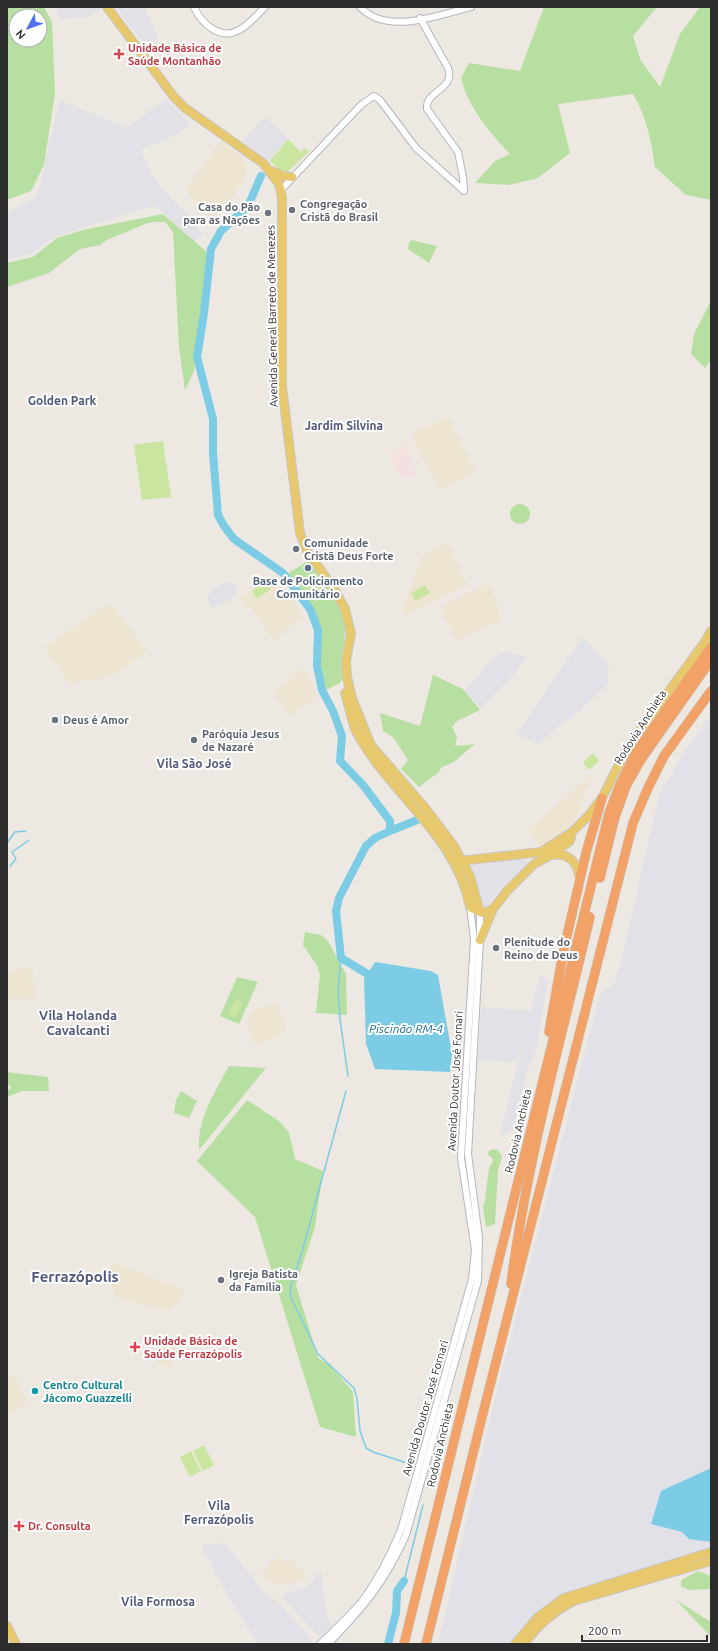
<svg xmlns="http://www.w3.org/2000/svg" width="718" height="1651" font-family="Ubuntu,sans-serif">
<rect width="100%" height="100%" fill="#ede8e1"/>
<path fill="#e2e1e7" d="M55,7h44l2,2 -14,9 -26,1z
M116,7h28l14,31 -13,8z
M166,99l24,25 -14,11 -35,15 11,25 14,17 21,22 15,20 -8,7 -39,-36 -101,32 -23,17 -24,5v-46l30,-16 23,-97 67,28z
M265,117l23,21 -19,23 -27,-20z
M228,582l8,3 1,8 -15,11 -10,4 -4,-7 -1,-6 14,-11z
M583,637l26,29 -1,18 -34,32 -19,13 -16,15 -22,-10z
M506,651l20,6 -12,17 -33,34 -16,-17 28,-34 6,-4z
M711,715v834l-93,29 -39,9 -13,6 -14,8 -20,17 -19,26h-75l60,-258 102,-392 14,-10 7,-21 38,-168 26,-44z
M519,858l9,3v3l-26,23 -15,19 -7,-1 -13,-41 4,-2z
M540,975l8,5 -12,70 -9,21 -14,59 -13,6 24,-98 -8,24 -38,-2 3,-53 50,4z
M225,1543l42,53 8,3 39,44 -1,1h-55l-28,-45 -29,-53 3,-2z
M321,1572l6,45 5,9 -12,12 -37,-40 -1,-4 25,-7z"/>
<path fill="#ede4d2" d="M221,141l21,16 5,9v6l-6,13 -5,4v5l-24,25 -27,-29z
M448,417l27,53 -5,5 -30,14 -22,-38 -5,-16 2,-3z
M448,543l19,42 -60,29 -5,-3 21,-56z
M266,580h5l16,13 10,14 5,10 -17,13 -10,11 -25,-34 -3,1 -7,-10z
M488,584l7,13 6,23 -45,20 -16,-32 16,-9 7,14 -6,-14z
M107,605l6,1 34,45 -37,26 -41,6 -24,-36z
M304,668l13,29 -27,19 -17,-23z
M592,775l-16,43 -10,11 -24,18 -15,-17z
M32,967l3,31 -28,1v-27z
M277,1003l9,26 -8,8 -21,7 -5,-3 -6,-19 6,-11z
M115,1263l69,27 1,4 -14,16 -3,1 -53,-14 -7,-26z
M159,1336l12,6 2,-4 7,3 -8,21 -4,-2 4,4 -2,4 -13,-6 2,-4 4,1 3,-6 -13,-7 3,-9z
M13,1375l3,1 4,13 8,13 -21,12v-37z
M278,1556l8,8 4,-5 17,17 -15,7h-16l-7,-2 -8,-8z"/>
<path fill="#f3e0e1" d="M404,445l13,28 -15,7 -12,-27z"/>
<path fill="#b8dfa2" fill-rule="evenodd" d="M7,7h37l8,15 3,71 -11,72 -13,26 -24,9zM16,16h24v24h-24z
M544,7h113l-24,29 7,23 20,28 20,-53 20,-27h11v193l-25,-5 -31,-28c-4,-27 -8,-49 -22,-73l-75,10 12,49 -32,25 -29,7 -34,-2 20,-22 15,-7c-20,-21 -42,-47 -49,-76l8,-15 51,8z
M163,214l44,38 -13,119 -9,19 -6,-43 -6,-115 -8,-10h-12l-8,2 -38,16 -7,5 -20,4 -31,24 -42,14v-24l26,-6 24,-19 26,-8z
M412,240l25,6 -8,17 -21,-14 1,-6z
M711,301v59l-6,8 -14,-14 3,-20z
M510 514a10 10 0 1 1 20 0a10 10 0 1 1-20 0Z
M311,559l26,38 9,27 -4,36v19l-2,4 -16,8 -5,-24v-37l-4,-12 -28,-44z
M433,675l30,14 17,21 -23,11 -5,6 5,10 -2,9 20,-2 -21,18 -12,5 -4,6 -19,14 -18,-18 7,-9 -15,-23 -10,-6 -3,-18 40,13z
M305,932l16,3 7,6 18,33 1,41 -31,-2 4,-38 -4,-11 -13,-19z
M237,977l21,5 -19,42 -19,-8z
M229,1066l37,2 -67,82c-2,-31 16,-58 30,-84z
M7,1072l41,5 1,14h-27l-15,6v-5l4,-5 -4,-4z
M181,1091l16,10 -8,17 -15,-5 2,-13z
M247,1100l32,21 10,11 6,27 28,12 -8,56 -19,58 22,73 12,7 23,27 3,45 -36,-10 -65,-210 -58,-56z
M493,1149l5,1 4,7 -4,13 -3,54 -9,3 -3,-20 2,-7 4,-32 4,-6 -1,-4 -4,-3 1,-4z
M698,1571l13,5v14v-1l-22,1 -8,-4v-6z
M676,1600l35,22v15z"/>
<path fill="#c9e59f" d="M288,139l13,13 4,-4 4,4 -22,20 -6,-1 -11,-10z
M163,441l8,56 -29,3 -8,-55z
M265,581l6,8 -14,10 -5,-8z
M314,581l11,15 -9,6 -11,-15z
M425,585l5,8 -15,8 -4,-8z
M593,753l6,8 -10,9 -6,-8z
M236,999l7,4 -8,15 -7,-4z
M204,1445l10,20 -11,6 -10,-20z
M191,1451l10,20 -11,6 -10,-20z"/>
<path fill="#7dcce6" d="M375,962l56,9 7,4 14,79 -2,18 -75,-3 -9,-25 -2,-65z
M711,1468v74l-22,-3 -7,-7 -31,-8 10,-33z"/>
<g fill="none" stroke-linecap="round" stroke-linejoin="round">
<path stroke="#7dcce6" stroke-width="1.5" d="M7,843l8,-11 11,-1
M10,866l6,-7 -4,-7 17,-12
M341,958l-3,33 2,28 8,57
M346,1091l-44,161 -11,33 -1,10 28,59 36,34 3,10 3,33 6,17 7,4 34,11
M404,1581l19,-76"/>
<path stroke="#7dcce6" stroke-width="8" d="M261,176l-13,30 -27,25 -10,18 -7,64 -7,44 16,62v34l5,62 6,11 10,13 49,34 27,36 8,21 -1,36 5,24 11,21 9,25 -2,25 23,24 27,36v10l-15,7 -9,8 -27,52 -3,13 5,47 35,21
M390,831l27,-11
M388,1644l8,-31 1,-22 7,-10"/>
<defs>
<path id="minor" d="M194,7c7,16 26,34 45,23 10,-5 18,-15 26,-23
M360,7c28,29 77,8 111,0
M420,18l28,50c8,22 -23,22 -21,41l31,43 5,25 1,14
M281,190l80,-85 13,-9 6,4 36,48 48,43
M320,1644c14,-14 30,-28 43,-44 16,-22 28,-46 38,-70l71,-251 3,-29 -14,-92 13,-219 -4,-32
M328,1644c36,-37 57,-62 78,-109l72,-254 1,-43 -11,-84 12,-214v-28"/>
<path id="major" d="M107,7l67,90 11,11 78,55 16,21 3,13v189l18,147 7,18 27,38 11,20 6,24 -5,28 1,16 5,21 19,47 55,64 28,37 16,30 10,36
M272,171l11,5 9,1
M345,693c4,12 6,27 11,38 32,62 100,103 114,176l13,6 10,-4 14,-18 27,-27 17,-9 19,-14 2,-9
M552,855c16,-3 25,7 28,23
M459,861l82,-9 31,-20 17,-17 13,-17 26,-51 76,-104 7,-12
M480,940l13,-31
M7,1626l9,18
M515,1644l23,-27 26,-19 147,-46
M524,1644c13,-18 30,-33 50,-43l137,-40"/>
<path id="highway" d="M600,878l15,-61 11,-31 16,-28 69,-98
M549,1032l14,-79 23,-100 16,-55
M511,1284c16,-124 50,-245 79,-367
M404,1644c69,-277 136,-554 205,-831l10,-26 17,-35 75,-105
M426,1644l58,-235 149,-586 15,-35 16,-32 47,-65"/>
</defs>
<use href="#minor" stroke="#b4b7bf" stroke-width="8"/>
<use href="#major" stroke="#c8c8c8" stroke-width="10"/>
<use href="#highway" stroke="#c8c8c8" stroke-width="10"/>
<use href="#minor" stroke="#fff" stroke-width="6"/>
<use href="#major" stroke="#e7c86d" stroke-width="8"/>
<use href="#highway" stroke="#f2a167" stroke-width="9"/>
</g>
<g fill="#e0444e" stroke="#fff" stroke-width="1.5">
<path d="M117 48h4v4h4v4h-4v4h-4v-4h-4v-4h4z"/>
<path d="M133 1341h4v4h4v4h-4v4h-4v-4h-4v-4h4z"/>
<path d="M17 1520h4v4h4v4h-4v4h-4v-4h-4v-4h4z"/>
</g>
<g fill="#6b7280" stroke="#fff" stroke-width="1.5">
<circle cx="292" cy="210" r="4"/>
<circle cx="268" cy="213" r="4"/>
<circle cx="296" cy="549" r="4"/>
<circle cx="55" cy="720" r="4"/>
<circle cx="194" cy="740" r="4"/>
<circle cx="496" cy="948" r="4"/>
<circle cx="221" cy="1280" r="4"/>
</g>
<circle fill="#5c6f8a" stroke="#fff" stroke-width="1.5" cx="308" cy="568" r="4"/>
<circle fill="#0f9aa8" stroke="#fff" stroke-width="1.5" cx="35" cy="1391" r="4"/>
<g text-anchor="middle" stroke-width="4" stroke-linejoin="round" paint-order="stroke">
<g font-size="11" font-weight="bold" fill="#be3a42" stroke="#fff" text-anchor="start">
<text x="128" y="52">Unidade Básica de<tspan x="128" dy="13">Saúde Montanhão</tspan></text>
<text x="144" y="1345">Unidade Básica de<tspan x="144" dy="13">Saúde Ferrazópolis</tspan></text>
<text x="28" y="1530">Dr. Consulta</text>
</g>
<g font-size="11" font-weight="bold" fill="#5b616d" stroke="#fff" text-anchor="start">
<text x="300" y="208">Congregação<tspan x="300" dy="13">Cristã do Brasil</tspan></text>
<text x="260" y="211" text-anchor="end">Casa do Pão<tspan x="260" dy="13">para as Nações</tspan></text>
<text x="304" y="547">Comunidade<tspan x="304" dy="13">Cristã Deus Forte</tspan></text>
<text x="63" y="724">Deus é Amor</text>
<text x="202" y="738">Paróquia Jesus<tspan x="202" dy="13">de Nazaré</tspan></text>
<text x="504" y="946">Plenitude do<tspan x="504" dy="13">Reino de Deus</tspan></text>
<text x="229" y="1278">Igreja Batista<tspan x="229" dy="13">da Família</tspan></text>
</g>
<g font-size="11" fill="#2d2d2d" stroke="#fff">
<text transform="translate(272 316) rotate(-91)" y="4">Avenida General Barreto de Menezes</text>
<text transform="translate(640 727) rotate(-57)" y="4">Rodovia Anchieta</text>
<text transform="translate(455 1081) rotate(-87)" y="4">Avenida Doutor José Fornari</text>
<text transform="translate(518 1131) rotate(-77)" y="4">Rodovia Anchieta</text>
<text transform="translate(425 1408) rotate(-74)" y="4">Avenida Doutor José Fornari</text>
<text transform="translate(440 1445) rotate(-77)" y="4">Rodovia Anchieta</text>
</g>
<g font-size="11" font-weight="bold" fill="#4e5e75" stroke="#fff">
<text x="308" y="585">Base de Policiamento<tspan x="308" dy="13">Comunitário</tspan></text>
</g>
<g font-size="11" font-weight="bold" fill="#0d838f" stroke="#fff" text-anchor="start">
<text x="43" y="1389">Centro Cultural<tspan x="43" dy="13">Jácomo Guazzelli</tspan></text>
</g>
<g font-size="12" font-weight="bold" fill="#50597b" stroke="#fff">
<text x="62" y="405">Golden Park</text>
<text x="344" y="430">Jardim Silvina</text>
<text x="194" y="768">Vila São José</text>
<text x="219" y="1510">Vila<tspan x="219" dy="14">Ferrazópolis</tspan></text>
<text x="158" y="1606">Vila Formosa</text>
</g>
<g font-size="12" font-style="italic" fill="#186d96" stroke="#fff">
<text x="406" y="1033">Piscinão RM-4</text>
</g>
<g font-size="13" font-weight="bold" fill="#50597b" stroke="#fff">
<text x="78" y="1020">Vila Holanda<tspan x="78" dy="15">Cavalcanti</tspan></text>
</g>
<g font-size="15" font-weight="bold" fill="#50597b" stroke="#fff">
<text x="75" y="1282">Ferrazópolis</text>
</g>
</g>
<rect width="718" height="1651" fill="none" stroke="#2d2d2d" stroke-width="16"/>
<g transform="translate(28 28) rotate(229)"><circle r="19" fill="#ffffff" stroke="#ababab"/>
<path d="M0-3L7 15L0 10L-7 15Z" fill="#4f6fed"/>
<text y="-6" font-size="11" font-weight="bold" text-anchor="middle" fill="#2d2d2d">N</text>
</g>
<path d="M582 1635v6h125v-6" fill="none" stroke="#2d2d2d" stroke-width="2"/>
<text x="588" y="1635" font-size="12" fill="#2d2d2d" stroke="#ffffff" stroke-width="3" paint-order="stroke">200 m</text>
</svg>
